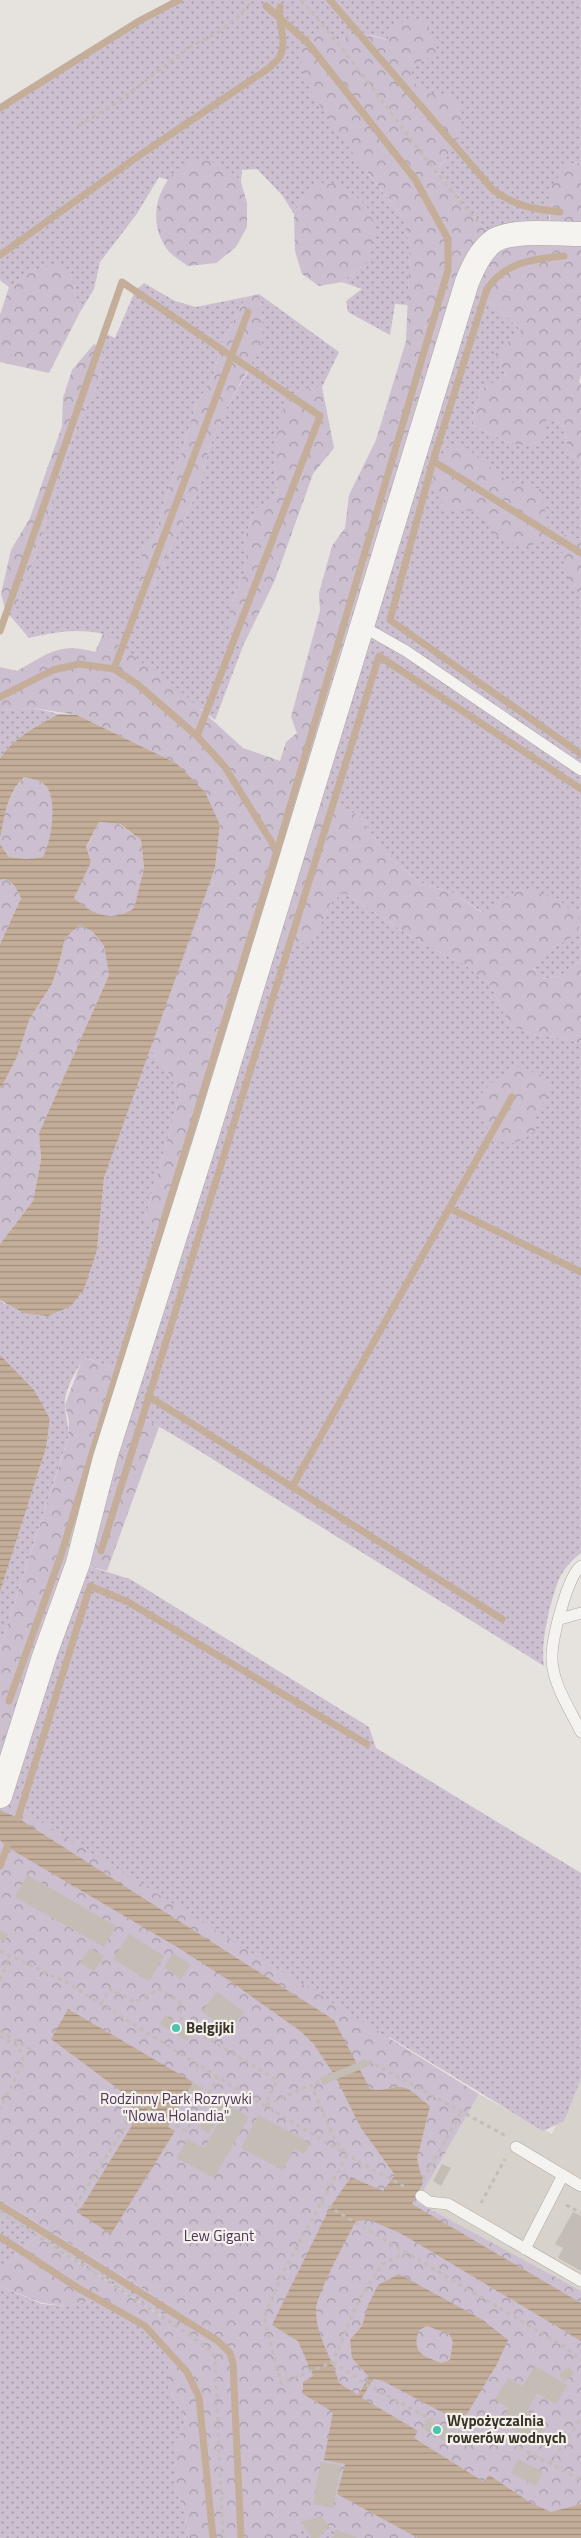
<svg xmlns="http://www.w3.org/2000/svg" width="581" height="2538" font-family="'Titillium Web',sans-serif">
<defs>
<pattern id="grass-dots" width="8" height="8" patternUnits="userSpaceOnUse" patternTransform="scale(1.25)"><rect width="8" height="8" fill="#cbbfd0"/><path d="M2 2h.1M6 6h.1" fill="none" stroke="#a69ca9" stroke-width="1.8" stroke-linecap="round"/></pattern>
<pattern id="forest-crowns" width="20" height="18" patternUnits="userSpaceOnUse" patternTransform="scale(1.25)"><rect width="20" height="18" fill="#cbbfd0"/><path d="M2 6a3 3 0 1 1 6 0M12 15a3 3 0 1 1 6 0" fill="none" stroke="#a69ca9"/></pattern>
<pattern id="water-rules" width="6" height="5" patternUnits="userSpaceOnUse" patternTransform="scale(1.25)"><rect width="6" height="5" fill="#c4ae9a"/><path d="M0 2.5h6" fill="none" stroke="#a08e7e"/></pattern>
</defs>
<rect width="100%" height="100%" fill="#e6e2dd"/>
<path fill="#d8d2cc" d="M581,2068v226l-164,-92 62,-108 73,40z"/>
<path fill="url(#grass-dots)" d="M179,0h402v163l-13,1 -19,47 1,23 -55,6 -39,-43 -20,-27 8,-8 4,-68h-17l-17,-10 -5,-19 13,-6c-24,-13 -57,-38 -83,-16l28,129 36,46 7,29 -2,58 -13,-1 -5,31 -42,-23 -2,-11 16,-12 -20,-7 26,-20 -63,-69 -11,21 -12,-19 -25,-26 -15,1 -1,12 -9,-9 -43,-10 -21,17 -9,-3 -23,38 -36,47 -6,27 -14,23 -10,-39 -34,-4 -27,18 -9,-7v-172l139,-87z
M467,282l54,48 -25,24 10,22 -26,14 -9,35 39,18 36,-23h10l8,7 4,25 13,9v499l-21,16 -19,3 -8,-12 17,-18 28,-15 -57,-46 -36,26 -32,-21 -34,-11 -31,-26 -29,-40 -48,-24z
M144,283l31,18 21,6 50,-10 -26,50 -6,27 -19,33 -16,55 -17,46 -6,29 -14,13 9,40 48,-102 10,-40 19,-43 22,-37 13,-48 -4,-26 80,58 -17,35 -23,3 -25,74 4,31 -22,14 -12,29 2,16 -2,19 -14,34 4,33 9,6 -28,74 -112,-86c-26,-6 -48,-2 -74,4l-17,-20 21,-55 43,-135 24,-49 3,-24 -3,-8 4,-14 11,5 20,-47z
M33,708l26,6c-23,12 -44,23 -59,44v-48z
M343,892l80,52 40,19 28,23 18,39 28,10 33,4 11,6v508c-8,6 -16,15 -21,24 -9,20 -20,66 -16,89l-362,-226 -59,-34 8,-27 -23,-13 -24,-9c-7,13 -21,34 -19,49 1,12 4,21 3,32l-68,209v-55l46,-144 4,-29 -50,-64v-55l4,4 93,-54 7,-72 45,-130 19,24 12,22 -35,125 120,-279h48l17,-36z
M78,1563l52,16 239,148 7,21 205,125v206l-17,42 -21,10 -154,-94 -31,29 -358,-270z
M0,2200l168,104 -5,13 -126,-81 -37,33z
M0,2286l42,18 24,2 32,-7 47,27 18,18 5,15v28l18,32 -11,26v45l11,23 2,25h-188z
M321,2516l8,10 29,12h-57v-16z"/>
<path fill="url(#forest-crowns)" d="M413,19l14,3 12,32 -29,11 4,18 17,11h17l14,16c0,26 -8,41 -26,60l20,27 39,43 55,-6v-46l18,-24 13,-1v212l-2,7 2,2v77l-13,-9 -4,-25 -8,-7h-10l-1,15 -13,11 -22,-3 -39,-18 9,-35 26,-15 -11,-21 26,-24 -54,-48 -156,510 48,24 29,40 31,26 34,11 31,21 37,-26 36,10 21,18v18l-28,15 -17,19 9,11 18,-3 21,-16v85l-11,-6 -33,-4 -28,-10 -18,-39 -28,-23 -40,-19 -80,-52 -13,12 -17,36 -25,8 -23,-8 -92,305 -14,-10 -14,-16 35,-125 -12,-22 -19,-24 66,-180 5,-43 -44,-62 -99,-48 -44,-7 -33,2v-43l17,4c31,-17 42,-29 78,-19l8,-18 74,54 66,60 37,13 6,-19 11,-9 -6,-16 29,-106 -1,-18 13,-47 13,-18 4,-33 27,-55 30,-99 4,-94 -7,-29 -68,-88 -26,-42 -7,-22 -1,-16 23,-24 15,16 19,-10 29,8 8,-16z
M211,161l21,12 9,9 6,21v24l-11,20 -20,16 -28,3c-7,-5 -16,-10 -21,-17 -21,-28 -10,-70 21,-86 6,-3 17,-2 23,-2z
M321,183l22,2 23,20 10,23 -8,34 -26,20 -23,4 -17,-12 -7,-23 -1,-37 11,-21z
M58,265l12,8 10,39 -31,61 -49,-11v-47l9,-28 27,-18z
M259,294l4,26 -1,25 -34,60 -19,43 -10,40 -48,102h-8l-3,-10 2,-30 14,-13 6,-29 17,-46 16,-55 19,-33 6,-27 26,-50z
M94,344l6,3 3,8 -3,24 -24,49 -43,135 -21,55 -6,-6 -5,-18 10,-44 19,-32 32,-92 1,-28 9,-28z
M322,387l12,61 -21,26 -38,106 -32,66 -9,-6 -6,-13 2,-20 14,-34 2,-19 -2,-16 12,-29 22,-14 -4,-31 5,-46 11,-23 9,-5z
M463,445l44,36 34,8 8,42 32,8v58l-12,-17 -8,-34 -11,-6 -23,6 -23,-4 -32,-31 -26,-2c-20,-29 -17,-32 0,-61z
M24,777c8,2 19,3 24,12 10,16 3,52 -4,68l-16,2 -19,-2 -9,-13c0,-24 7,-49 24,-67z
M99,822l20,2 22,16 3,28 -10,40c-24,15 -41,8 -60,-10l6,-16 6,-34z
M6,879l8,6 7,13 -21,46v-64z
M80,925l13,7 11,14 5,29 -70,158 2,27 -8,41 -33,43v-154l17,-33 13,-39 22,-34 8,-24 5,-22z
M514,1066l27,9 10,13 -15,29 -1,14c-5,3 -10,8 -16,10 -25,11 -37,-22 -44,-39l15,-18z
M83,1357l25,9 23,13 -8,27 36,21 -52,144 -29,-8 -76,226 11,6 16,19 450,280 -62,108 164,89v247h-223l-29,-12 -8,-9 -20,5v16h-113l-2,-25 -11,-23v-45l11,-26 -18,-32v-28l-5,-15 -18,-18 -47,-27 -32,7 -24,-3 -42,-17v-17l37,-33 125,81 6,-13 -168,-104v-553l68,-208 1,-18 -4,-16z"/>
<path fill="url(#water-rules)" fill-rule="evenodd" d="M59,714l18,1 99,48 29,29 15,33 -5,43 -111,310 -7,72 -13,39 -13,17 -23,10 -24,-3 -24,-13v-56l33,-43 8,-41 -2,-27 70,-158 -5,-29 -11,-14 -13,-7 -15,13 -5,22 -8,24 -22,34 -13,39 -17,33v-146l21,-46 -7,-13 -8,-6 -6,1v-36l9,13 19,2 15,-2c8,-15 14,-52 5,-68 -5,-9 -16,-10 -24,-12 -18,18 -19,38 -24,61v-80c15,-21 36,-32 59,-44zM99,822l21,2 21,16 3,28 -10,40c-23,15 -41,7 -60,-10l17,-36 -5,-15z
M0,1355l34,35 16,29 -4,29 -46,144z
M0,1810l18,8 316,202 36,69c11,3 18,-2 29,-2 11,-1 22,13 31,19l-13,53 6,24 -11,21 169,99v38l-179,-107 -32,-14 -14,1c-8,15 -40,75 -40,88 -1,25 17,51 23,74l19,12 11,-18 -17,-19 -2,-18 12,-14 6,-21 10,-20 21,-11 84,46 25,20 -11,24 -30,50 -14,4 -70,-37 -10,-2 -11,19 56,33 -4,7 70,44 5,-7 42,28 20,9 30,-8v34h-163l-81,-44 8,-30 -21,-4 9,-48 -30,-18v-12l10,-6 -15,-35 -26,-16 58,-118 21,-30 32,14 12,-16 -34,-47 -26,-52 -22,-33 -14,-13 -72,-51 -50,-32 -170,-100 -7,-7zM427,2326l22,8 4,8 -3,18 -9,3c-18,-7 -30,-10 -22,-33z
M68,2009l125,73 -25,45 7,4 -64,103 -33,-21 53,-86 3,-11 -9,-22 -74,-55z"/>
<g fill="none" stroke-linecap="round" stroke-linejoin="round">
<path stroke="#c4ae9a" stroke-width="7" d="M330,0l163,190c23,16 39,19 67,22
M0,108l139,-87 40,-21
M0,255l137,-98 132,-89c3,-3 9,-8 11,-12 8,-15 -3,-34 0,-49
M564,256c-31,3 -59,6 -77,33l-54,172 -43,159 191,134
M433,461l148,92
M0,631l122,-349 198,134 -123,320
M114,669l134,-357
M0,697l53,-27 26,-6 35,5 23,15 60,52 28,31 52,84
M449,1208l132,64
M148,1396l354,223
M292,1487l220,-390
M101,1551l278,-895 202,133
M9,1701l52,-146 216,-704 171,-581v-31l-33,-60 -108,-137 -41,-36
M18,1818l72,-232 38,16 239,142
M0,1866l7,-19
M0,2205l218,136 12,12 3,10 8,175
M0,2237l78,51 67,38 42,46 12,25 14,141"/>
</g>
<path fill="#c3bdb5" d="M27,1875l89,51 -12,21 -89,-50z
M0,1930l8,4 -3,8 -5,-2z
M129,1934l35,22 -15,25 -36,-22z
M90,1948l14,8 -10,16 -14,-9z
M173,1953l18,12 -10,14 -17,-11z
M217,1992l27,20 -15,20 -27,-21z
M165,2015l27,17 -5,9 -27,-17z
M366,2059l3,7 -46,19 -3,-7z
M193,2082l10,6 -6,12 -10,-6z
M217,2097l11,7 -19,30 -10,-7z
M229,2105l20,12 -35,61 -37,-20 10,-19 17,9z
M258,2115l52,28 -6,11 -10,-5 -11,21 -42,-22z
M442,2164l9,4 -10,18 -8,-5z
M573,2212l8,4v55l-23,-13 5,-10 -8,-4z
M535,2366l32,19 -11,19 -19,-11 -10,18 20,12 -12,20 -35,-21 9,-14 -14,-8 13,-22 15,8z
M568,2366l6,7 -9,9 -6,-7z
M427,2419l25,14 -5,9 -25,-14z
M518,2459l25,13 -7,14 -25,-13z
M321,2462l20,4 -8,42 -20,-4z
M321,2516l8,10 -10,12h-7l-11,-16z
M336,2529l22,9h-26z"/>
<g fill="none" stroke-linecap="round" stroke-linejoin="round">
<defs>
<path id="lane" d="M362,626l44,25 175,119
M581,1566c-14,11 -30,75 -29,94 1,25 19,51 29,72
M560,1619l21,-6
M516,2147l65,39
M421,2196l8,6 19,2 133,77
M525,2249l38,-74"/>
<path id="street" d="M0,1796l45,-142 33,-91 27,-105 102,-323 260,-853c6,-15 14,-33 28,-42 20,-11 63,-6 86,-6"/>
</defs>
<use href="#lane" stroke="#b0aaa3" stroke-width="12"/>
<use href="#street" stroke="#b0aaa3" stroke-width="25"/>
<path stroke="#c1beb8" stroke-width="3" stroke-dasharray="4 4" stroke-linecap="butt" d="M301,0c64,71 115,153 179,224
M78,126l34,-20 78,-59 30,-16 21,-17 12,-14
M0,1951l66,31 171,107 122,73 48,26
M0,1980l10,-25
M101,2004l9,-15 25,13 24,-13 20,12 3,22 95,57 -12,26
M0,2031l32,19
M0,2036l19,11 5,15 -24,46
M266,2105l45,-20
M423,2180l39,-69
M321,2202l244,145 16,14
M481,2203l24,-44
M566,2205l15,8
M75,2206l51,-81 2,-26 58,32 32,-54
M0,2212l163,105 47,33 5,8 8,180
M407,2252l-25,12 -24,38 -25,60 -52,21 -17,-66 20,-46 63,-116 -12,-15 -24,-55 60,-23 135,74
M333,2362l36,24 84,45 50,8 78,41
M550,2464l31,-46"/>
<use href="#lane" stroke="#f5f3f0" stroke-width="11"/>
<use href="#street" stroke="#f5f3f0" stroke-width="24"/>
</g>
<g fill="#49c4ad" stroke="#f4f1ed" stroke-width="2">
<circle cx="176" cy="2028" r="5"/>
<circle cx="437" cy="2430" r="5"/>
</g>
<g text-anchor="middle" stroke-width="4.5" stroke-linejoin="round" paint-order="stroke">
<g font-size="15" font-weight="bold" fill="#3c3428" stroke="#f4f1ed" text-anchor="start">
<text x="186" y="2033">Belgijki</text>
<text x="447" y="2426">Wypożyczalnia<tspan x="447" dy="17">rowerów wodnych</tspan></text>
</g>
<g font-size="15" fill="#4f3656" stroke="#f4f1ed">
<text x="176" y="2104">Rodzinny Park Rozrywki<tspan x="176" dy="17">"Nowa Holandia"</tspan></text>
<text x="219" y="2241">Lew Gigant</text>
</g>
</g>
</svg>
